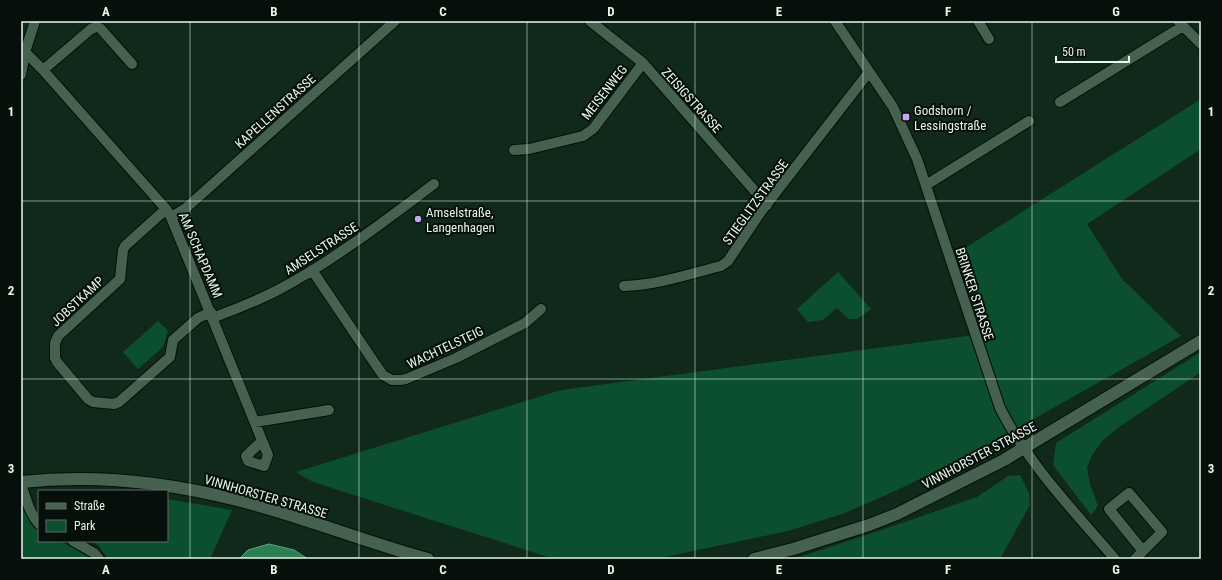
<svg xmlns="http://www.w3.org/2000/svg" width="1222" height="580" font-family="'Roboto Condensed',sans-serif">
<rect width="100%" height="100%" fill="#11291b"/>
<path fill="#0c4f2e" d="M1201,99v50l-114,75 35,55 59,57 -213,120 -73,35 -50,22 -57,18 -133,28h-66l-41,-2 -235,-75 -17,-10 265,-82 422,-56 -26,-81z
M838,272l33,37 -14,10h-8l-12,-11 -14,12 -15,2 -11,-13z
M158,321l10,10 -5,16 -25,22 -15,-17z
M1201,352v20l-82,55 -17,14 -11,16 -4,11 3,16 8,22 -7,9 -38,-50 3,-22z
M1020,475l9,18 1,12 -30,54h-210l13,-3 96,-32 78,-27 31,-21z
M167,499l65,11 -22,49h-102l-10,-14 -7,-4h76z
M21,510l2,1 2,-1 5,11 9,9v11h19l27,11 7,7h-71z"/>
<path fill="#2a8051" stroke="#63a380" d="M269,544l25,6 14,9h-69l9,-9z"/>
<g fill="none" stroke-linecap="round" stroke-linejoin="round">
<defs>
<path id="minor" d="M590,21l53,42 124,142
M835,21l58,86 24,52 83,249c29,57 74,103 115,151
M978,21l11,18
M1178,21l23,23
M21,48l22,22 123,139 5,8 97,238 -4,11 -16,-5 -2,-5 16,-15
M43,70l48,-41 5,-2 4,1 32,36
M21,75l4,-23 10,-31
M1060,102l123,-76
M514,150l15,-1 54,-13 10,-7 50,-66
M926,185l103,-64
M166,209l-41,37 -2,4 -3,29 -62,57 -3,7v15l2,4 31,37 5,3 21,2 5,-2 51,-45 3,-17 25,-22 13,-6
M171,217l15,-9 209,-187
M312,270l68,101 3,4 9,5h8l6,-1 50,-21 69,-35 16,-14
M624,286c33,-1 65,-12 97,-20l7,-5 32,-48 109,-141
M213,318c22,-9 44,-17 65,-28 55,-29 105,-68 156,-106
M255,422l74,-12
M21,484c5,14 8,29 18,40
M73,541l21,12 5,6
M1135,559l27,-27 -33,-39 -20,16 34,42"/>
<path id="tertiary" d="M21,482c73,-8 146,0 216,18 65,16 127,42 191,59
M754,559l39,-10 76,-24 28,-11 107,-54 197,-119"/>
</defs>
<use href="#minor" stroke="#001205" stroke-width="12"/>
<use href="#tertiary" stroke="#001205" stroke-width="14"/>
<use href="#minor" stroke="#476150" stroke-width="10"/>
<use href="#tertiary" stroke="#476150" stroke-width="12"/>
</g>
<path fill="none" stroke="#e7f6ec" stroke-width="1" stroke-opacity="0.55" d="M190,21v538M359,21v538M527,21v538M695,21v538M863,21v538M1032,21v538M21,201h1180M21,379h1180"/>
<g fill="#c8a6ef" stroke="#060f09" stroke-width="1.5">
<rect x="902" y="113" width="8" height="8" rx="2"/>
<circle cx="418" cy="219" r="4"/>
</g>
<g text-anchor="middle" stroke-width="4" stroke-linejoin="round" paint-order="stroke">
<g font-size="13" fill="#e7f6ec" stroke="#060f09">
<text transform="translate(604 92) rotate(-52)" y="5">MEISENWEG</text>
<text transform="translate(692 100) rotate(48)" y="5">ZEISIGSTRASSE</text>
<text transform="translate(275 111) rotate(-42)" y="5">KAPELLENSTRASSE</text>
<text transform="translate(755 202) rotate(-54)" y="5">STIEGLITZSTRASSE</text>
<text transform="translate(321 248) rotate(-33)" y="5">AMSELSTRASSE</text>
<text transform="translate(201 255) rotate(67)" y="5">AM SCHAPDAMM</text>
<text transform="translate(975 294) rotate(72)" y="5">BRINKER STRASSE</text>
<text transform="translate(77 301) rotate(-43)" y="5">JOBSTKAMP</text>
<text transform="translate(445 347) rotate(-25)" y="5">WACHTELSTEIG</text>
<text transform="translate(979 455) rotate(-28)" y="5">VINNHORSTER STRASSE</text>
<text transform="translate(266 496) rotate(16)" y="5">VINNHORSTER STRASSE</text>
</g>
<g font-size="13" fill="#e7f6ec" stroke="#060f09" text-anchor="start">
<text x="914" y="115">Godshorn /<tspan x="914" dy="15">Lessingstraße</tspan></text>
<text x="426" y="217">Amselstraße,<tspan x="426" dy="15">Langenhagen</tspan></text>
</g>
</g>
<rect width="1222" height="580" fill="none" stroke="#060f09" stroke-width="44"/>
<rect x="38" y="490" width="130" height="52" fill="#060f09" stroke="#606b64"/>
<rect x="46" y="503" width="20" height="6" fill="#476150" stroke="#606b64"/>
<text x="74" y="510" font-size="12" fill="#e7f6ec">Straße</text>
<rect x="46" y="520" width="20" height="12" fill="#0c4f2e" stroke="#606b64"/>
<text x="74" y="530" font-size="12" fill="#e7f6ec">Park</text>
<path d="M1056 56v6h73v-6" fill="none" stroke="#e7f6ec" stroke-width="2"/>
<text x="1062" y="56" font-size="12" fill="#e7f6ec" stroke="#060f09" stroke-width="3" paint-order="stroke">50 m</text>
<rect x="22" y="22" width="1178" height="536" fill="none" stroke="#e7f6ec" stroke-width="1.5"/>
<g font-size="13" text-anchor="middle" font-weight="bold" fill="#e7f6ec">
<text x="106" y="16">A</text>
<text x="274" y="16">B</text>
<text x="443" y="16">C</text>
<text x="611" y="16">D</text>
<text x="779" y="16">E</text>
<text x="948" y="16">F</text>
<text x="1116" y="16">G</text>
<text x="11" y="116">1</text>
<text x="1211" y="116">1</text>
<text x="11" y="295">2</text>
<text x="1211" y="295">2</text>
<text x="11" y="473">3</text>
<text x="1211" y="473">3</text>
<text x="106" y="574">A</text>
<text x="274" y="574">B</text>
<text x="443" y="574">C</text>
<text x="611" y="574">D</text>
<text x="779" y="574">E</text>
<text x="948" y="574">F</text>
<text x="1116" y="574">G</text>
</g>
</svg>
